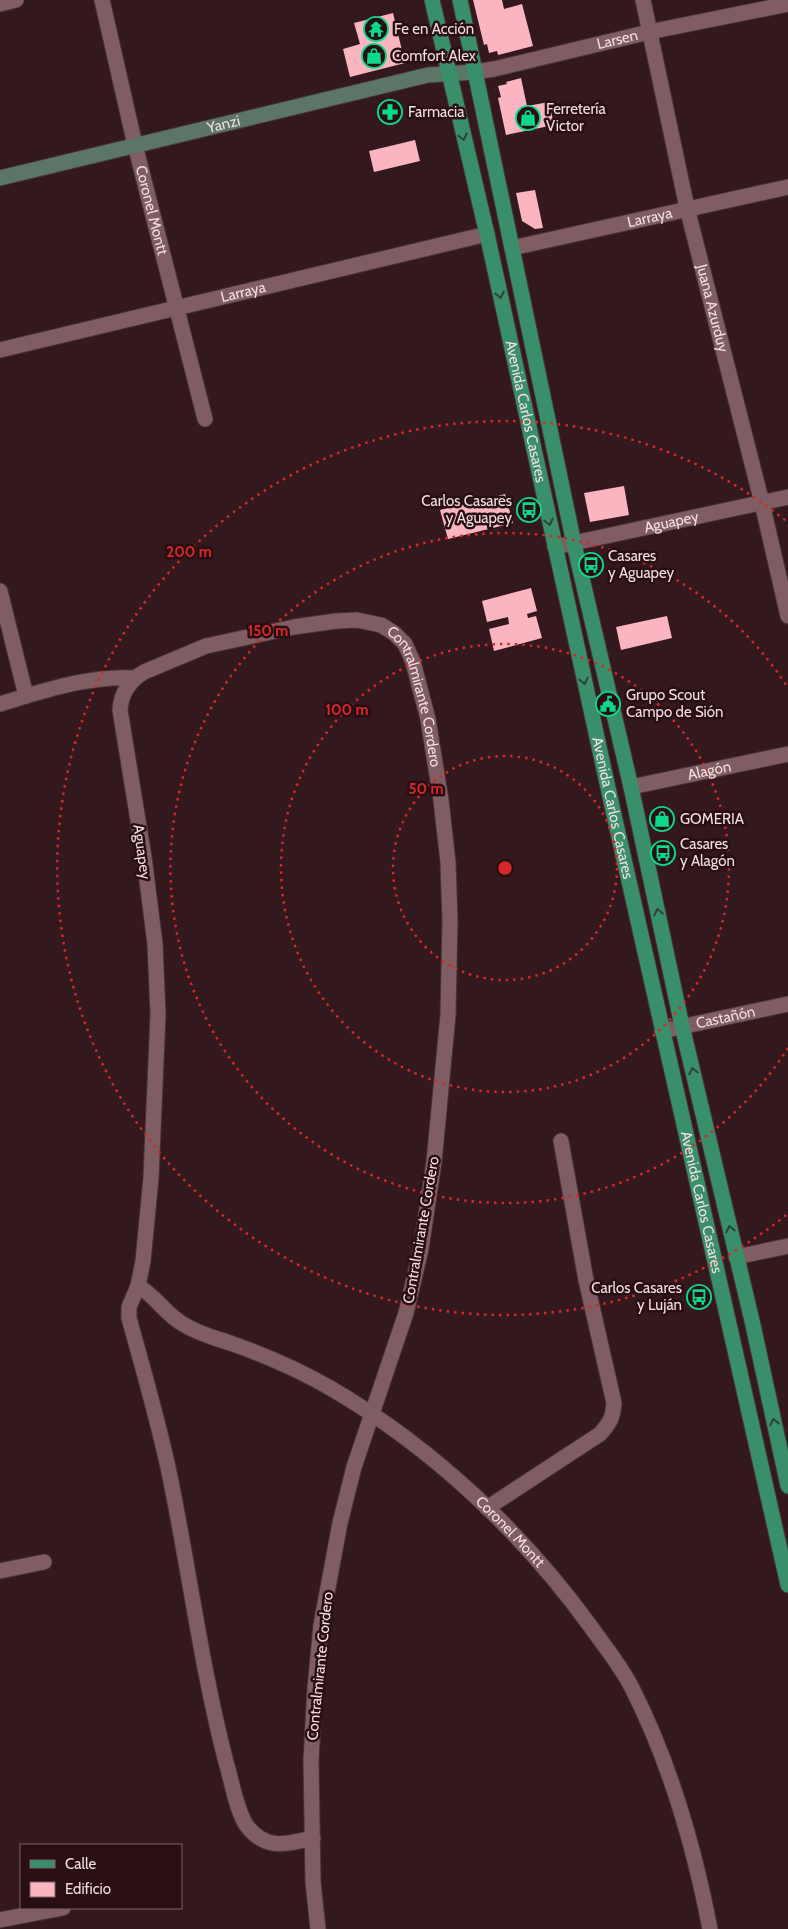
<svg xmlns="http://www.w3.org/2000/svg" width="788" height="1929" font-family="Cabin,sans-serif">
<rect width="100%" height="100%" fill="#33181e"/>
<path fill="#fbb5c1" d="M473,0h29l2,9 18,-5 11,42 -35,9 -1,-4 -8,2 -2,-9 -3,1z
M393,13l12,50 -55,14 -7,-28 17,-5 -6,-21z
M521,78l6,28 22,-4 5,23 -48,10 -8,-37 3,-1 -3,-11 9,-2 -1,-2z
M415,140l5,21 -46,11 -5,-21z
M535,190l8,38 -8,1 -13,-8 -6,-28z
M624,486l5,29 -39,7 -6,-29z
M505,494l8,29 -65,16 -8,-29z
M531,588l6,23 -10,3 1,4 8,-2 6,22 -48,13 -5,-22 20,-5 -1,-7 -21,5 -5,-21z
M667,616l5,22 -51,12 -5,-23z"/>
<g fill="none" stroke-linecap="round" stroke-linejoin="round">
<defs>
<g id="street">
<path id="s1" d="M102,0l33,145 70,274"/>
<path id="s2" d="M643,0l44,208 75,295 26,113"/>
<path d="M0,4l16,-4"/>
<path id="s3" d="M475,72l19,-3 155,-37 139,-28"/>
<path id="s4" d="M512,248l276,-61"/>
<path id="s5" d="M0,350l487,-116"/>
<path id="s6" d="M555,547l233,-50"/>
<path d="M0,591l26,105"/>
<path d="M0,704c43,-13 89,-29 135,-26"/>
<path id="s7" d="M631,787l157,-33"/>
<path id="s8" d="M662,1031l126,-27"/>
<path d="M736,1257l52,-11"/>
<path id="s9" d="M138,1286c18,10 27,28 45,38 15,10 33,14 50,20 34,12 68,27 99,45 101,59 191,144 259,238 14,20 30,39 41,61 38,75 62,158 78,241"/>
<path d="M487,1508l113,-74c10,-11 13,-17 14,-31l-28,-123 -25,-139"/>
<path d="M0,1571l44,-9"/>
<path id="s10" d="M313,1838c-26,6 -47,13 -66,-12 -10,-13 -16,-48 -21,-64 -25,-96 -37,-194 -57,-290 -11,-52 -26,-103 -40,-154v-11l9,-21 5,-25 8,-83 7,-164 -3,-70 -11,-87 -24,-147c1,-17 9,-29 24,-38l62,-26 88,-19 42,-6 21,-1 24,5 13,8 11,11 8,18 15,57 13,81 7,62 2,58 -2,95 -14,147 -13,87 -15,64 -52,154 -14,56 -19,102 -6,63 -4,72 2,122 5,47"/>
<path d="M0,1920l63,-12"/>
</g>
<g id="secondary">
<path id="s11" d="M0,178l428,-103 47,-3"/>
</g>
<g id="primary">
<path id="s12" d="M432,0l55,234 125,572 176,779"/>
<path d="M460,0l114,544 57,243 51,239 71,299 35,161"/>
</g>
</defs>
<use href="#street" stroke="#493338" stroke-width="17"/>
<use href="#secondary" stroke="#493338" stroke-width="17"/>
<use href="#primary" stroke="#493338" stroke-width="17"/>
<use href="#street" stroke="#7f5d63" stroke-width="15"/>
<use href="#secondary" stroke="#5b7667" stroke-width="15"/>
<use href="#primary" stroke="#388f6a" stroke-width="15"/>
</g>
<defs><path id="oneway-chevron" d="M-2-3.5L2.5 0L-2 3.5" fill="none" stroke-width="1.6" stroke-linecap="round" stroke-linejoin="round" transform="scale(1.25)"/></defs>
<g stroke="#2f4236">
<use href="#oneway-chevron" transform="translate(463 137) rotate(76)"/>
<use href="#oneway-chevron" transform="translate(500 295) rotate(78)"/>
<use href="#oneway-chevron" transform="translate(549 522) rotate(77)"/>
<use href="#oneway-chevron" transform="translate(584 681) rotate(78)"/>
<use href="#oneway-chevron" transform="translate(658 912) rotate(-102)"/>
<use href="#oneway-chevron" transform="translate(693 1071) rotate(-103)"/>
<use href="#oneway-chevron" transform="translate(730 1229) rotate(-103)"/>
<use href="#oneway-chevron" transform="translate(774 1422) rotate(-102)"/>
</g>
<g fill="none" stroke="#d62828" stroke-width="2.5" stroke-dasharray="2.5 5">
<circle cx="505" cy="868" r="112"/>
<circle cx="505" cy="868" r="224"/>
<path d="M788 1048A335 335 0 1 1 788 688"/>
<path d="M786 1215A447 447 0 1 1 786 521"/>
</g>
<defs>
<symbol id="temple-ring" viewBox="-11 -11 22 22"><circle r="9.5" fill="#290f14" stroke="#0dd98a" stroke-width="1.5"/><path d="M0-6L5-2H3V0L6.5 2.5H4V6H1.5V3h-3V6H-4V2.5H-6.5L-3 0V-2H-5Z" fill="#0dd98a"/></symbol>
<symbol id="shop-ring" viewBox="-11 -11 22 22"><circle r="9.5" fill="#290f14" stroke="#0dd98a" stroke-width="1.5"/><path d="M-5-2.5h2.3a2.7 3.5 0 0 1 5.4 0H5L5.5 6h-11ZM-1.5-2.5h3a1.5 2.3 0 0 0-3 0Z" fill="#0dd98a"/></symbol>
<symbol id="pharmacy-ring" viewBox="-11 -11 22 22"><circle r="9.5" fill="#290f14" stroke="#0dd98a" stroke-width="1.5"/><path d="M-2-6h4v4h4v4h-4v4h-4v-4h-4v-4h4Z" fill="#0dd98a"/></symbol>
<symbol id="bus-ring" viewBox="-11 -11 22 22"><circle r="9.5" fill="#290f14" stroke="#0dd98a" stroke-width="1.5"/><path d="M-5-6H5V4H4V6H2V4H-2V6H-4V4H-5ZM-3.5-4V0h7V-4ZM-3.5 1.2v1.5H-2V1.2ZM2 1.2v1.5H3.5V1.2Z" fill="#0dd98a"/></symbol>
<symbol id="civic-ring" viewBox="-11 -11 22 22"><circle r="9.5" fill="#290f14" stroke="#0dd98a" stroke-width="1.5"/><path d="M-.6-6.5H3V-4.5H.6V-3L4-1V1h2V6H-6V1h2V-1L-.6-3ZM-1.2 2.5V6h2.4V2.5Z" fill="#0dd98a"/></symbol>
</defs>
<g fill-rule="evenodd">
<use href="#temple-ring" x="362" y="15" width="28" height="28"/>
<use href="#shop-ring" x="360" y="42" width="28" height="28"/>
<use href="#pharmacy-ring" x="376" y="98" width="28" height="28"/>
<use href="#shop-ring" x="514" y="104" width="28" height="28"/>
<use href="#bus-ring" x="515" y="496" width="28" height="28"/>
<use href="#bus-ring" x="577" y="551" width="28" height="28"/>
<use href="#civic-ring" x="594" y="690" width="28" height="28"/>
<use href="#shop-ring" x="648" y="805" width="28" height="28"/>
<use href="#bus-ring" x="649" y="839" width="28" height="28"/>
<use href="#bus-ring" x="685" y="1283" width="28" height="28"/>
</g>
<g text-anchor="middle" stroke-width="5" stroke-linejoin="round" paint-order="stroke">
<g font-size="15" fill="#f2dee1" stroke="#290f14" text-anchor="start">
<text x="394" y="34">Fe en Acción</text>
<text x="392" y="61">Comfort Alex</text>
<text x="546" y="114">Ferretería<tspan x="546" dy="17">Victor</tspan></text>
<text x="408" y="117">Farmacia</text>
<text x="512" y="506" text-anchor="end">Carlos Casares<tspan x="512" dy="17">y Aguapey</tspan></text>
<text x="608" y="561">Casares<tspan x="608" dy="17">y Aguapey</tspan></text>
<text x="626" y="700">Grupo Scout<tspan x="626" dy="17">Campo de Sión</tspan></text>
<text x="680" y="824">GOMERIA</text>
<text x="680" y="849">Casares<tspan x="680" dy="17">y Alagón</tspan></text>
<text x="682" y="1293" text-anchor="end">Carlos Casares<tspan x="682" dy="17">y Luján</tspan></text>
</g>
<g font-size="15" fill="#f2dee1" stroke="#290f14">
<text dy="5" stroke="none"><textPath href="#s3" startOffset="146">Larsen</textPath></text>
<text dy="5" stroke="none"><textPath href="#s11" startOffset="230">Yanzi</textPath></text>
<text dy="5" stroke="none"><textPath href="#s1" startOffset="216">Coronel Montt</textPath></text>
<text dy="5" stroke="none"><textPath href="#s4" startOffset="141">Larraya</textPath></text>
<text dy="5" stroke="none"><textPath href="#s5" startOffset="250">Larraya</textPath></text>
<text dy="5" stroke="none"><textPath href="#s2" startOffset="316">Juana Azurduy</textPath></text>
<text dy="5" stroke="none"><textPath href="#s12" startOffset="422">Avenida Carlos Casares</textPath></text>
<text dy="5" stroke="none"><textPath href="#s6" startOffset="119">Aguapey</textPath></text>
<text dy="5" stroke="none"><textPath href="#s10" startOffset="1584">Contralmirante Cordero</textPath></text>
<text dy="5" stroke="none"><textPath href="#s7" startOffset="80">Alagón</textPath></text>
<text dy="5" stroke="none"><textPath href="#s12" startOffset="828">Avenida Carlos Casares</textPath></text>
<text transform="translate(142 852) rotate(82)" y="5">Aguapey</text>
<text dy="5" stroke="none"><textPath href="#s8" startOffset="65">Castañón</textPath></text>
<text dy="5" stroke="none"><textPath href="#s12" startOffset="1232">Avenida Carlos Casares</textPath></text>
<text transform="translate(421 1230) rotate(-80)" y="5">Contralmirante Cordero</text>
<text dy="5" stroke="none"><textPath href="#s9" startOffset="451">Coronel Montt</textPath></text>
<text transform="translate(320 1666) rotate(-84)" y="5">Contralmirante Cordero</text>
</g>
</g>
<circle cx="505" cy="868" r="8" fill="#d62828" stroke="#290f14" stroke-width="2.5"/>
<g font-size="15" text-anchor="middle" font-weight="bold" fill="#d62828" stroke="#290f14" stroke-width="5" stroke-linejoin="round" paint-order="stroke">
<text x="189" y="557">200 m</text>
<text x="268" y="636">150 m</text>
<text x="347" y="715">100 m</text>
<text x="426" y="794">50 m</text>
</g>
<rect x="20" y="1844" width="162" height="65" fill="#290f14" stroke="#796266"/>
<rect x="30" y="1860" width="25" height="8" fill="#388f6a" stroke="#796266"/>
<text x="65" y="1869" font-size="15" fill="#f2dee1">Calle</text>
<rect x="30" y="1882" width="25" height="15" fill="#fbb5c1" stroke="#796266"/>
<text x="65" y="1894" font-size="15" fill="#f2dee1">Edificio</text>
</svg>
